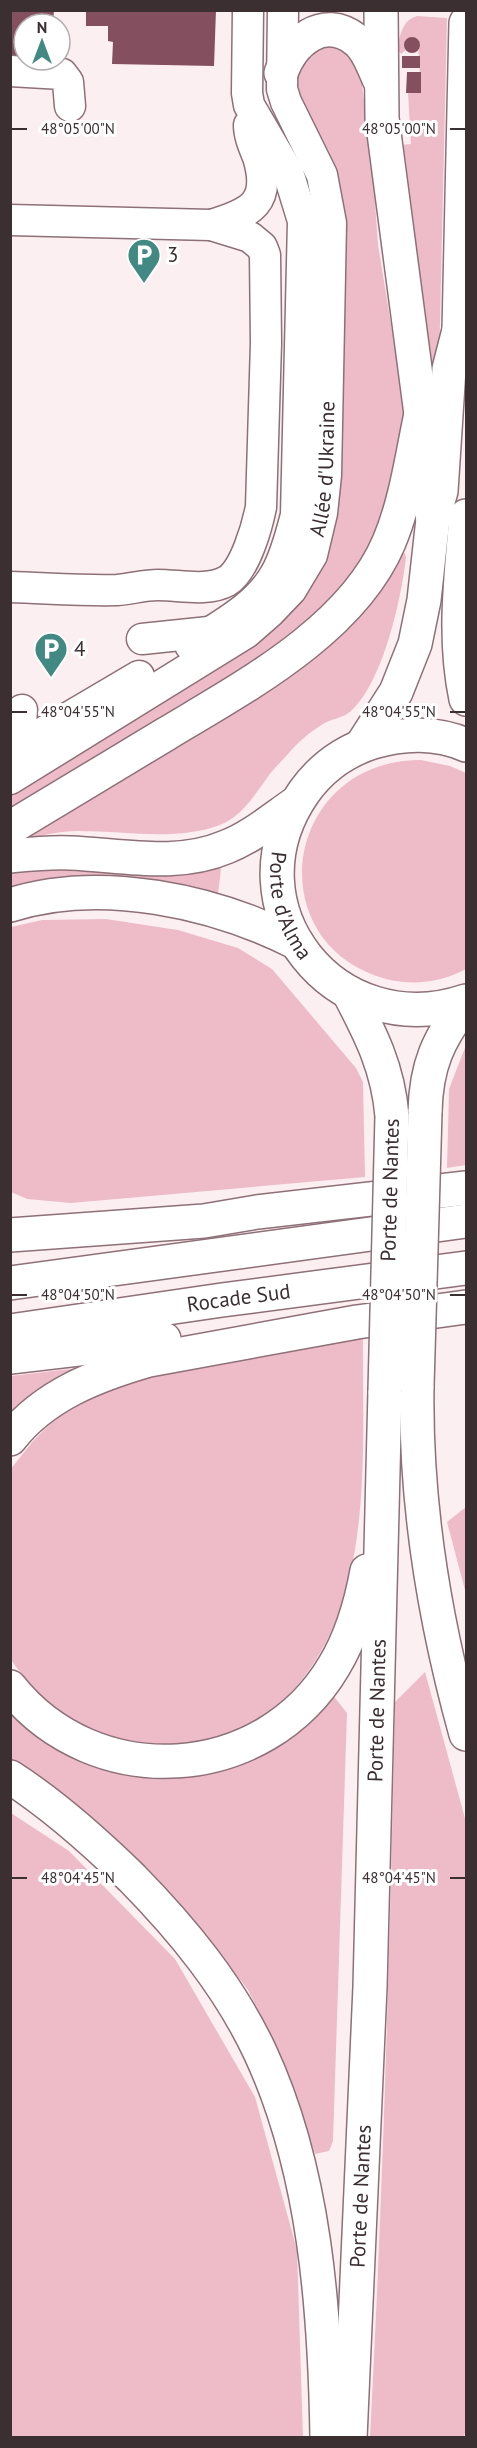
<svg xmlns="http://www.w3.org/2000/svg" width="477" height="2448" font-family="'PT Sans',sans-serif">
<rect width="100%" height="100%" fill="#fceff2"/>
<path fill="#eebcc9" d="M417,16l30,2 -8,348 -3,4h-4l-4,-3 -29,-222 12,-1 -3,-51h13l-3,-53 -10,-1 -3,6 1,5 -5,4 -4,-5c3,-13 5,-29 20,-33z
M330,46l15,3 15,20 13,103 5,73 29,176 -32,123 -55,78 -309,194v-26l287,-194 44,-357c1,-29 1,-51 -9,-78 -9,-24 -31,-48 -37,-69 -7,-24 14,-41 34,-46z
M400,552l5,1 1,5c-5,42 -23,124 -55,153 -7,7 -20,8 -28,13 -13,8 -26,19 -35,30 -7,8 -15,15 -21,24 -16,22 -28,43 -56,50 -43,12 -88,3 -132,3 -19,0 -39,5 -59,8l112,-75z
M421,760l29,6 16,7v196c-23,13 -53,17 -80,10 -129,-35 -103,-219 35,-219z
M214,862l7,7 -3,25 -102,-16 -105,15v-23z
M106,919l72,11 60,18 34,21 84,99 7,14 2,95 -294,26 -44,-4 -16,-7v-265l31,-7z
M466,1045v120l-19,3 2,-79z
M363,1337c-1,124 15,287 -92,374 -30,24 -71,36 -110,35 -67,-3 -112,-32 -150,-86l-1,-190 23,-29 22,-22 39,-22 52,-20 105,-23z
M87,1367l-76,56v-47z
M466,1507v87l-19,-72z
M425,1672l41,150v607l-2,8h-94c13,-245 20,-490 25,-735z
M331,1693l16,20 -14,428 -4,10 -14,3 -32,-94 -35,-70 -61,-76 -176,-155 -1,-49 138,65z
M11,1813l58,38 106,108 80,138 42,153 6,187h-292z"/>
<path fill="#844f5f" d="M10,10h44l-1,14h-29v33h-14z
M86,10h130l-2,56 -102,-2 1,-22 -5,-1v-15h-22z
M404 45a8 8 0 1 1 16 0a8 8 0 1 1-16 0Z
M402,56h18v12h-18z
M407,72h14v21h-15z"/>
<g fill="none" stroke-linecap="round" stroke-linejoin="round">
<defs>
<g id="minor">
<path d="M10,71l52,3 6,8 2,24"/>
<path d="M10,220l201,5 39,12 12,10 3,8 1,88 -5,164c-4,20 -16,63 -34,74 -20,11 -47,4 -69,4 -14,0 -27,4 -41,5 -35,1 -71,-2 -107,-3"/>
<path d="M211,225c40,-12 61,-22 47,-68 -4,-10 -9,-21 -9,-32"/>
<path d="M142,639l67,-7"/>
<path d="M190,645c31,-20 68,-39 86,-72 10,-18 15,-39 20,-58l7,-294 -15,-49 -39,-67 -2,-12 1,-83"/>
<path d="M19,747l3,-37"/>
<path d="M10,752l129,-76"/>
<path id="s1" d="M10,779l236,-146 24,-21 21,-22 21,-35 10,-42 4,-38 5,-252 -9,-48 -36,-73 -4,-13 1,-79"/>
</g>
<g id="highway">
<path d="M381,10l1,108 39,296 7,77 5,28"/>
<path d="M281,73c11,-31 42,-59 75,-33 12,9 17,26 23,39"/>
<path d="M464,351l-5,-21 7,-307"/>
<path d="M466,516c-5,61 -13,122 0,183"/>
<path d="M362,745l34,-53 19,-48 9,-44 9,-81 8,-28 8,-122 10,-39"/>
<path id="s2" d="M466,745c-29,-13 -63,-12 -93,-3 -28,9 -52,26 -69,50 -80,115 32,253 162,209"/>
<path d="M10,828c52,-31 104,-63 156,-94 78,-47 186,-104 223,-192 17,-40 23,-86 32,-128"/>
<path d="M10,856c21,-2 40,-4 60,-3 52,2 107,15 156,-6 26,-10 48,-29 70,-44"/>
<path d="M10,905c91,-29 204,-4 287,38"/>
<path d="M349,993c22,42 39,75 43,123"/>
<path d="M425,1112c1,-46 13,-73 41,-109"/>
<path d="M10,1235l194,-14 53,-9 209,-24"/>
<path d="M10,1283l456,-62"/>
<path id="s3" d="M10,1331l212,-31 244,-32"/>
<path d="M10,1357l154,-18"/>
<path d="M417,1386c-2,119 17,233 49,348"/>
<path d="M10,1439c34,-44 87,-64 139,-79l208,-38 109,-15"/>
<path d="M10,1687c85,107 254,97 324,-21 17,-28 27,-62 33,-95"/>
<path d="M10,1777c44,28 85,65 122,101 51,52 97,108 128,174 55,118 65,257 67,386"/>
<path id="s4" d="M350,2438l20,-451 15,-596"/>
</g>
</defs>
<use href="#minor" stroke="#8d7078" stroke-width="33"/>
<use href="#highway" stroke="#8d7078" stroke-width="36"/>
<use href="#minor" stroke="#fff" stroke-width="30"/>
<use href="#highway" stroke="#fff" stroke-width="33"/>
<defs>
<g id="highway-bridge">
<path d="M417,1386l8,-274"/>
<path id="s5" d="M385,1391l7,-275"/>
</g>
</defs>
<use href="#highway-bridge" stroke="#8d7078" stroke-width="36" stroke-linecap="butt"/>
<use href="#highway-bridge" stroke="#fff" stroke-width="33"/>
</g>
<path fill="none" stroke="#3b2f32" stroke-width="2" d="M12,129h15M450,129h15M12,712h15M450,712h15M12,1295h15M450,1295h15M12,1878h15M450,1878h15"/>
<defs>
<symbol id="parking-pin" viewBox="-11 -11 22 30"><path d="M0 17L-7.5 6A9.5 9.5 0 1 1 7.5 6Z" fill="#428984" stroke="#fff"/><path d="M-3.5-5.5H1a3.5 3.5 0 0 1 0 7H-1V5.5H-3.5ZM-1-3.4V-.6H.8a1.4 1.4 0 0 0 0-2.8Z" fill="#fff"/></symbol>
</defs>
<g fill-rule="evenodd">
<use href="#parking-pin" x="125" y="236" width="38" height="52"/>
<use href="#parking-pin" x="32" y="630" width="38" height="52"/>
</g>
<g text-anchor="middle" stroke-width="6" stroke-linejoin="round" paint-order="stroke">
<g font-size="21" fill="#3b2f32" stroke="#fff" text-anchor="start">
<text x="167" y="262">3</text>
<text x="74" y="656">4</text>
</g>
<g font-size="21" fill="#3b2f32" stroke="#fff">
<text dy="7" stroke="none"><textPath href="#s1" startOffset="468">Allée d'Ukraine</textPath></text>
<text dy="7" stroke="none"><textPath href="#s2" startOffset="303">Porte d'Alma</textPath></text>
<text dy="7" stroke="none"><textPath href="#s5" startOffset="201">Porte de Nantes</textPath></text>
<text dy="7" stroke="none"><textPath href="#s3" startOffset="231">Rocade Sud</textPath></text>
<text dy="7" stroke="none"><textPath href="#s4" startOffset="728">Porte de Nantes</textPath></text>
<text dy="7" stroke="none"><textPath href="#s4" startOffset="242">Porte de Nantes</textPath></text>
</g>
</g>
<g font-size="15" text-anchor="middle" fill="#3b2f32" stroke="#fff" stroke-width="6" stroke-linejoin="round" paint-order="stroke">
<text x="78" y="134">48°05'00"N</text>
<text x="399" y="134">48°05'00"N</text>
<text x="78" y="717">48°04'55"N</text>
<text x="399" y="717">48°04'55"N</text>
<text x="78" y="1300">48°04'50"N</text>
<text x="399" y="1300">48°04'50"N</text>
<text x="78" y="1883">48°04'45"N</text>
<text x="399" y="1883">48°04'45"N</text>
</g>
<rect width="477" height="2448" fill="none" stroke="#3b2f32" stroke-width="24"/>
<g transform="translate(42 42)"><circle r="28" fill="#ffffff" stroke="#b1acad" stroke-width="1.5"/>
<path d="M0-4.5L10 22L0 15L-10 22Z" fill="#428984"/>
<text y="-9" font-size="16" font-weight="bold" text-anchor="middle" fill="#3b2f32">N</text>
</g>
</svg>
